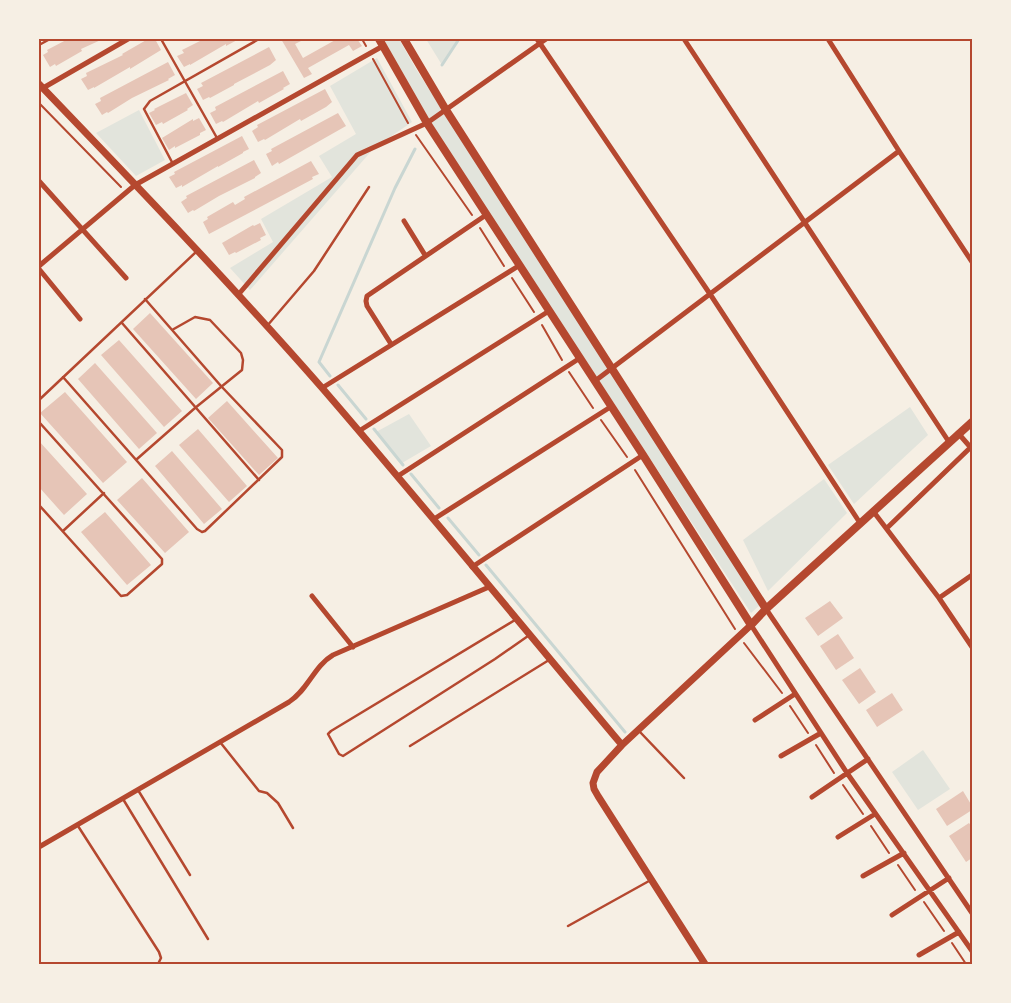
<svg xmlns="http://www.w3.org/2000/svg" width="1011" height="1003" font-family="'Fira Sans Condensed',sans-serif">
<rect width="100%" height="100%" fill="#f6efe4"/>
<path fill="#e2e4dc" d="M380,39h19l17,30 344,536 -9,8 -168,-257 -33,-45 -115,-177z
M426,39h33l-17,26z
M377,58l35,64 -38,26 -124,142 -20,-22 43,-26 -12,-23 71,-42 -13,-21 37,-22 -26,-48z
M139,110l26,50 -29,16 -40,-43z
M910,407l18,28 -74,69 -26,-39z
M409,414l22,32 -29,17 -26,-31z
M824,479l23,34 -79,78 -25,-51z
M923,750l27,39 -32,21 -26,-38z"/>
<g fill="none" stroke-linecap="round" stroke-linejoin="round">
<path stroke="#c9d6d2" stroke-width="3" d="M442,65l17,-26
M330,376l-11,-14 76,-174 20,-39
M338,385l28,34
M374,429l29,36
M411,474l28,34
M448,518l31,37
M486,565l139,167"/>
</g>
<path fill="#e6c5b7" d="M68,39h35l-22,10 1,2 -26,15 -1,-2 -5,3 -7,-12 5,-3 -1,-2z
M148,39h7l6,11 -31,19v-2l-36,21v-1l-6,3 -7,-11 6,-3 -1,-3 37,-18 -1,-1z
M204,39h35l-13,7v-2l-36,21v-1l-6,3 -7,-11 7,-3 -2,-3z
M281,39h24l-10,5 8,14 34,-19h20l5,7 -9,5 -4,-6 -41,23 4,6 -8,4z
M269,47l7,13 -6,5 -36,19v1l-24,13 -1,-1 -6,3 -6,-11 6,-3 -2,-3z
M168,62l7,13 -7,4 1,1 -37,18 -24,15 -1,-1 -5,3 -7,-11 6,-3 -1,-3z
M283,71l7,13 -7,4 1,1 -25,14 -1,-2 -35,21 -1,-1 -6,3 -6,-11 6,-3 -1,-3z
M325,89l7,13 -6,5 -25,14 -1,-2 -35,21 -1,-1 -6,3 -6,-11 6,-4 -1,-2z
M186,93l7,12 -6,4 1,1 -25,14 -1,-2 -6,3 -7,-12 6,-3 -1,-1z
M338,113l8,13 -67,38 -1,-2 -6,4 -6,-12 6,-3 -1,-2z
M199,118l7,12 -6,3v2l-25,13v-2l-6,4 -7,-12 31,-19v2z
M242,136l7,13 -6,3v1l-25,14v-1l-36,21v-2l-6,3 -7,-11 6,-3 -1,-2z
M254,160l7,13 -6,4v1l-36,18 -25,15 -1,-1 -5,3 -7,-11 6,-4 -1,-2z
M311,161l8,13 -7,3 1,2 -104,55 -6,-12 5,-3 -1,-2 26,-15 2,3 10,-6 -1,-2z
M260,223l6,12 -6,3 1,2 -25,13 -1,-1 -6,3 -7,-12 31,-18 1,1z
M150,313l63,70 -17,16 -63,-70z
M119,340l63,71 -18,16 -63,-72z
M95,363l62,70 -18,16 -61,-70z
M65,392l62,70 -24,21 -63,-70z
M227,401l51,57 -19,17 -51,-57z
M198,429l49,57 -18,16 -50,-57z
M39,441l48,53 -23,21 -25,-28z
M172,451l50,58 -18,15 -49,-58z
M142,478l47,54 -24,21 -48,-53z
M105,512l46,53 -24,20 -46,-53z
M830,601l13,17 -25,18 -13,-18z
M838,634l16,24 -18,12 -16,-24z
M860,668l16,24 -17,12 -17,-24z
M892,693l11,17 -26,17 -11,-17z
M963,791l9,15v4l-25,16 -11,-17z
M969,823l3,4v31l-6,4 -17,-26z"/>
<g fill="none" stroke-linecap="round" stroke-linejoin="round">
<path stroke="#b5482f" stroke-width="2" d="M362,39l4,7
M373,59l35,64
M39,103l82,84
M416,135l56,80
M480,228l24,38
M512,278l22,34
M542,325l20,35
M569,372l24,36
M601,420l26,37
M635,470l100,159
M744,643l38,50
M790,706l18,27
M816,745l18,28
M843,785l20,29
M871,826l18,27
M898,865l17,25
M924,902l20,29
M952,943l14,21"/>
<path stroke="#b5482f" stroke-width="2.5" d="M161,39l56,99
M39,45l11,-6
M173,164l-29,-55 6,-8 109,-62
M122,323l137,157
M267,326l47,-55 55,-84
M63,377l134,152 5,3 3,-1 77,-74v-7l-61,-64 -76,-87
M39,400l157,-148
M39,422l123,137v5l-35,31 -6,1 -82,-91
M137,459l58,-51 47,-38 1,-10 -2,-7 -31,-33 -15,-3 -23,13
M63,531l41,-38
M515,620l-184,111 -3,3 11,20 4,2 152,-97 33,-23
M640,732l44,46
M220,742l39,49 8,2 11,10 15,25
M410,746l139,-86
M138,790l52,85
M123,799l85,140
M78,826l81,126 2,6 -3,6
M568,926l81,-45"/>
<path stroke="#b5482f" stroke-width="5" d="M537,39l173,255 150,229
M684,39l265,403
M828,39l71,112 73,111
M43,88l85,-49
M39,181l87,97
M404,221l21,34
M39,266l96,-81 248,-139
M39,269l41,50
M238,295l119,-140 70,-32 119,-84
M391,344l-24,-38 -1,-5 1,-5 119,-81
M595,381l304,-230
M322,388l198,-123
M359,431l190,-120
M958,433l14,16
M398,476l182,-118
M873,511l66,87 33,49
M434,519l178,-113
M887,528l85,-82
M472,567l171,-112
M312,596l41,51
M939,598l33,-23
M766,609l206,304
M751,625l96,148 125,178
M755,720l40,-26
M781,756l40,-23
M812,797l56,-38
M838,837l37,-23
M39,847l250,-145c19,-12 25,-36 44,-47l156,-68
M863,876l41,-23
M892,915l57,-37
M919,955l40,-23"/>
<path stroke="#b5482f" stroke-width="7" d="M39,84c96,100 192,200 284,305 101,117 199,237 299,356
M705,964l-107,-168 -4,-7 -1,-6 4,-11 25,-27 129,-120"/>
<path stroke="#b5482f" stroke-width="8" d="M379,39l48,84 216,332 108,170 15,-16 206,-187
M404,39l42,71 320,499"/>
</g>
<rect width="1011" height="1003" fill="none" stroke="#f6efe4" stroke-width="80"/>
<rect x="40" y="40" width="931" height="923" fill="none" stroke="#b5482f" stroke-width="2"/>
</svg>
